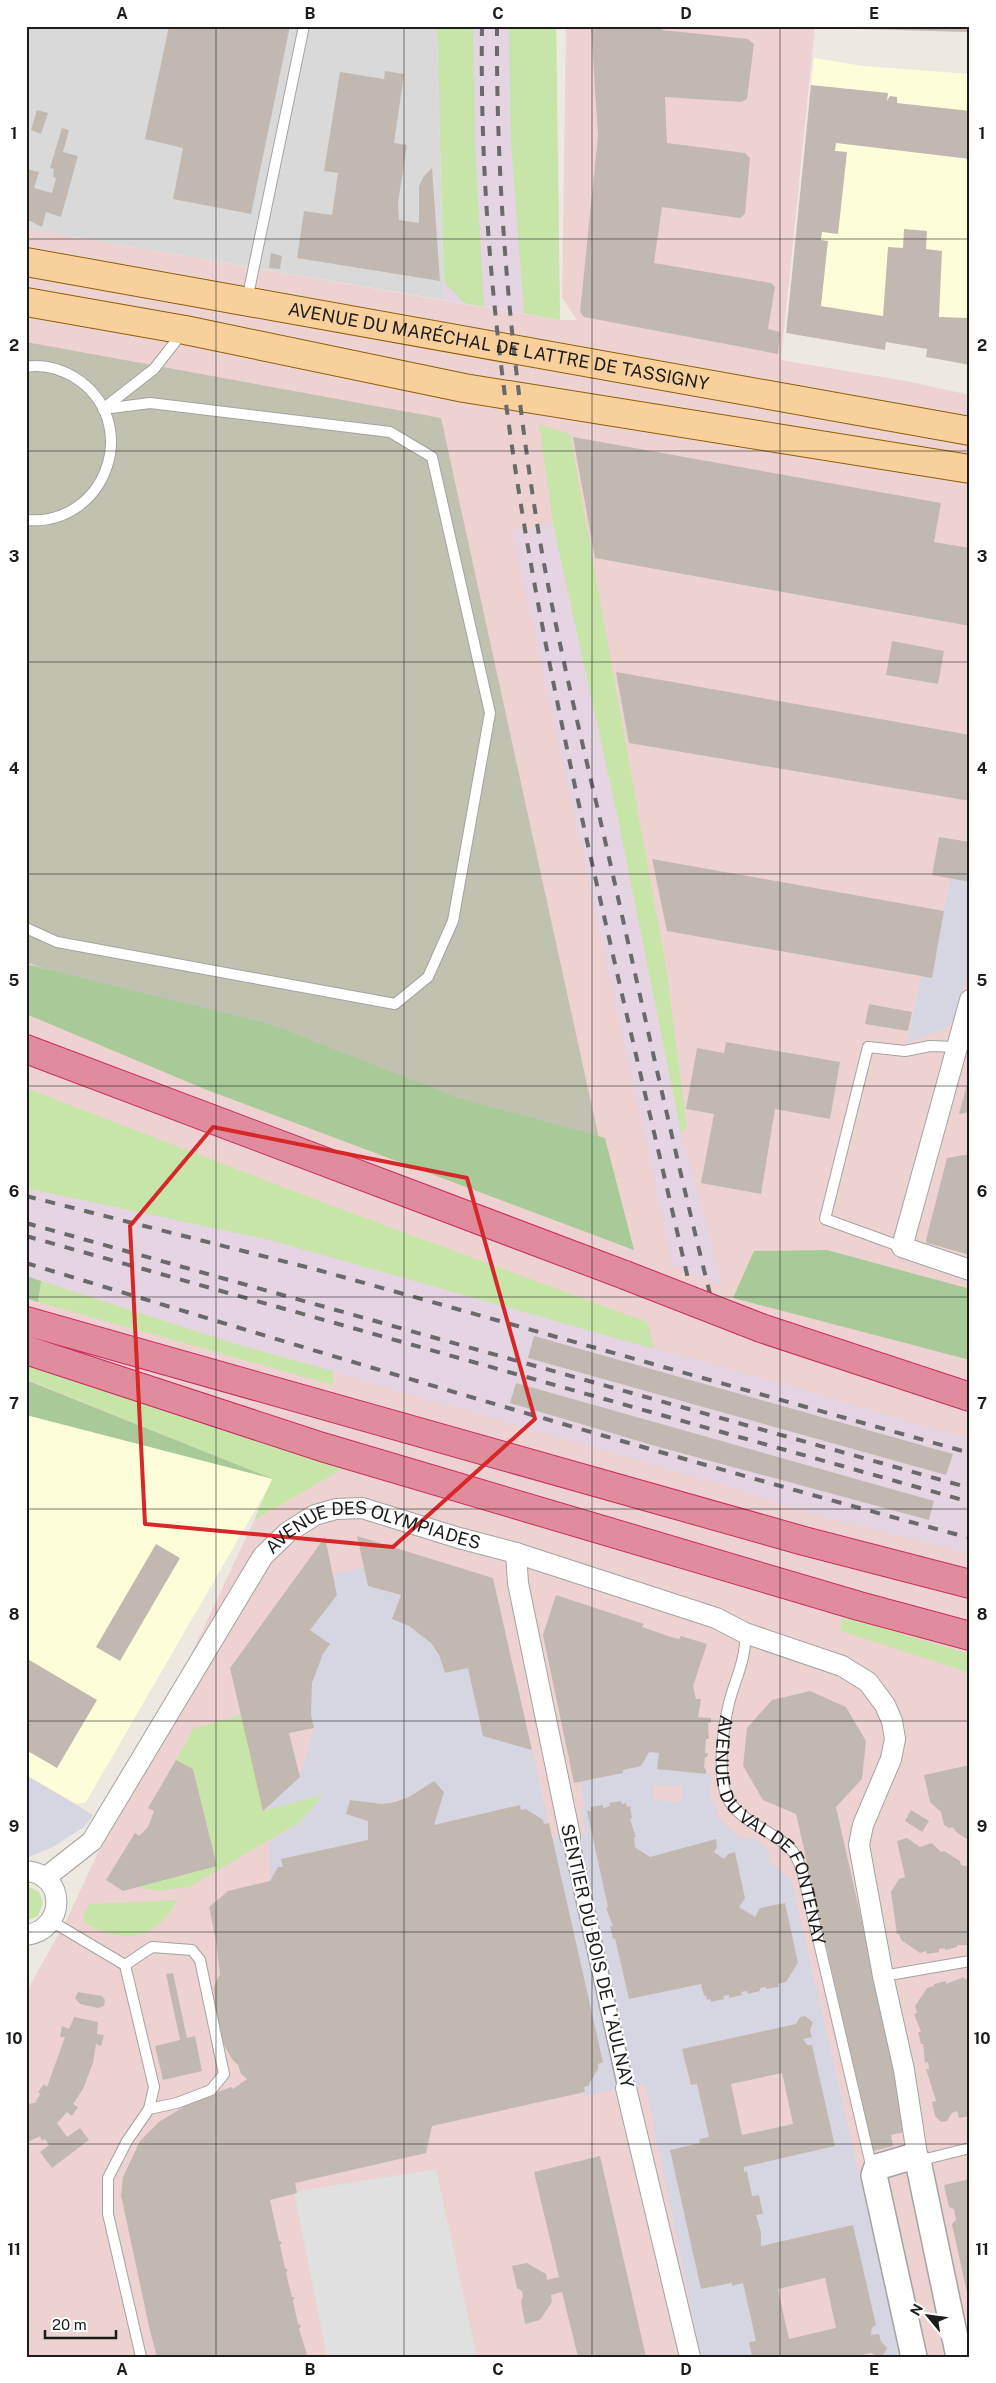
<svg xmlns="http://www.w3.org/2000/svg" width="996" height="2383" font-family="'Public Sans',sans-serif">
<rect width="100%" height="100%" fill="#ede9e1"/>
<path fill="#dad9d9" d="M26,26h411l7,274 -418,-71z"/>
<path fill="#edd2d1" d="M566,26h249l-34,334 125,21 64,14v1962h-944v-365l40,-71 207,-441 -247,-78v-1173l533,91h18l-15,-22z"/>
<path fill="#e5d4e2" d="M437,26h119l4,294 -116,-20z
M553,524l65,295 63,313 42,153 -50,-18 -161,-736z
M26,1188l244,52 506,142 194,57v114l-158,-39 -130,-41 -443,-128 -213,-69z"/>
<path fill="#fdfdda" d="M814,58l49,8 107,8v291l-44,-8 1,-8 -41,-7 -1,8 -99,-17z
M26,1402l247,77 -187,323 -9,2 -51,-29z"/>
<path fill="#c0c1ae" d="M26,342l415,76 165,753 -580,-209z"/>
<path fill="#c7e5a9" d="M437,26h36l2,118 9,163 -20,-4 -20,-21z
M509,26h47l4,294 -36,-7 -13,-170z
M539,424l31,10 96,533 21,160 -6,5 -63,-313 -65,-295z
M26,1088l307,118 314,116 7,27 -384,-109 -244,-52z
M41,1281l198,64 94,26v14l-295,-83z
M26,1361l320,106 -92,53 18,-41 -246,-100z
M842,1616l128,38v19l-129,-42z
M241,1715l22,95 61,-15 -24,27 -111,65 -34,4 -18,-4 80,-21 -24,-96 -17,-10 18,-32z
M26,1885l13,7 4,10 -5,14 -12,5z
M178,1900c-24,41 -54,45 -93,23l-2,-7 6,-12z"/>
<path fill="#a7ca98" d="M26,964l246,61 186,73 147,40 29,112 -427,-160 -181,-76z
M827,1250l143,39v71l-237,-62 21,-47z
M26,1276l15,5 -3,21 -12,-4z
M26,1380l247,99 -247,-64z"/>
<path fill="#e0e0e0" d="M436,2169l41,188h-150l-33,-165z"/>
<path fill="#d6d6e2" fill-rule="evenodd" d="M950,878l20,4v91l-6,11 -7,33 -12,12 -38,14 14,-67 11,2z
M364,1567l4,19 33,9 -9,24 17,7 22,17 8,12 6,18 23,-5 15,68 49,14 17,73 -5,1 -1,-4 -17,-11 -5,1 -1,-5 -86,20 -25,-28 -27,7 -32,-4 -4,14 22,7v19l-86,19 1,8h-5l-8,14 -1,-38 31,-21 23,-27 -60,16 37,-34 14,-49 -3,-13 1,-32 11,-29 7,-9 -20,-15 27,-35 -4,-21z
M649,1752l10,1 -1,16 54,5 -2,21 8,14v9l22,20h15l13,12 1,12 23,19 109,476h-22l7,-4v-7l-5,-5 -2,-7 -8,1 1,-7 4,-3 -23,-100 -92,21v-13l-5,-18 7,-2 -4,-18 -7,1 -4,-25 -4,1v-5l91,-21 -23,-100 -5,-1 -4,-6 9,-3 -2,-6 3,-6 -4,-7h-9l-4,7 -114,25 8,36 7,-1 12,53 -10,2 1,4 -30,7 31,139 31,-6 1,3 10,-3 13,58 -7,1 3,15h-51l-56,-273 -61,12v-9l4,-1 10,-17v-5l5,-2 -51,-225 34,-3 -6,-26 5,-2 -5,-24 43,-9v-3l18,-4zM654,1785l28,2 -1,15 -28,-2zM621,1801l1,3 4,-1 1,4h3l2,11 -2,1 6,17 -2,1 1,10 15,10 66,-17 1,7 -3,5 10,7 4,-5 7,-2 10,46 -6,9 16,10 5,-9 25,-5 13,60 -12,19 -8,2v3l-11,2 -1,-2 -6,1v3l-12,3 -1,-3 -6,1 1,3 -12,3 -1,-3 -6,1 1,3 -13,3 -7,-6 -3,-12 -72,15 -14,-61h-2l-3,-11 3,-1 -7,-18 2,-1 -20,-96 3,-1v-3l11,-2 1,3 7,-2 -1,-3z
M26,1775l67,40 -9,12 -31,20 -27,11z"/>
<path fill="#c1b9b1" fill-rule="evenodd" d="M169,26h121l-39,188 -78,-15 10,-51 -38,-9z
M591,26h71v4l86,9 6,5 -7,55 -6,3 -76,-5 2,46 78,10 5,5 -5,56 -5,4 -78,-11 -8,56 117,20 4,4 -7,42 12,3 -2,22 -194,-37 -4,-5 18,-176z
M860,26h110v6l-110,-3z
M385,71l19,3 -10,69 13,2 -9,58 1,17 20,3v-37l5,-10 8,-8 8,113 -143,-23 7,-47 28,4 6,-42 -14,-2 16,-99 44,7z
M811,85l77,8 -1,8 3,-5 7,1v6l73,8v48l-134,-16 -1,8 12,1 -9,82 -16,-2 -1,8 7,1 -7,65 62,10 5,-69 15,1 1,-19 23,2 -1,18 16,2 -3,66 31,1v47l-44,-8 1,-8 -41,-7 -1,8 -99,-17z
M37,110l11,3 -7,21 -10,-4z
M62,128l7,2 -6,22 15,4 -17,61 -15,-5 -4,15 -16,-8 2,-11h-2v-39l13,3 -5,16 18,5 4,-15 -3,-1 1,-8 -4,-1z
M271,253l11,3 -2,13 -11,-1z
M573,437l368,66 -7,39 36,6v78l-375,-68z
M892,641l52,10 -6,33 -52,-9z
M616,672l354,63v66l-341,-58z
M939,837l31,5v40l-38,-7z
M652,859l292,52 -12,67 -265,-47z
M869,1004l43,8 -4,19 -43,-7z
M726,1042l114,20 -10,57 -55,-10 -14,85 -60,-11 13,-69 -28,-5 11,-61 27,5z
M969,1077l1,35 -11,2z
M970,1154v101l-43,-12 -1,-3 21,-82z
M534,1336l419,118 -7,21 -418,-117z
M516,1383l418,118 -5,19 -270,-73 -149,-44z
M357,1536l136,42 39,172 -49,-14 -15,-68 -23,5 -6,-18 -8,-12 -22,-17 -17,-7 9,-24 -33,-9z
M325,1537l12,58 -27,35 20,14 -7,10 -11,29 -1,32 3,13 -25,5 11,44 -37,34 -33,-143z
M156,1544l24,14 -60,103 -24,-14z
M556,1595l88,29 -2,3 29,10 8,2 2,-3 26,8 -14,42 3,13h5l-3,18 13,1v5h-3l1,16h-3l-1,14h3l-1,4h-2l-1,11 2,1v5l-49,-5 2,-16 -10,-1 -8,14 -18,4v3l-49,10 -31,-148z
M26,1658l71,42 -40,68 -31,-18z
M810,1691l36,16 20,34 -4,38 -26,28 73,324 -18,4 2,11 -20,5 -77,-337 -33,-14 -20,-34 4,-38 25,-28z
M176,1760l17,9 24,97 -94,25 -17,-11 29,-47 4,3 9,-9 6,-16 -6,-3z
M970,1765v76l-14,-9 -3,-5 -4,1 -5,-3 -3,-13 -11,-10 -6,-27z
M434,1781l10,11 -10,33 86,-20 1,5 5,-1 17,11 1,4 5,-1 54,239 -5,2v5l-10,17 -4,1 1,5 -153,34 -6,27 -131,30 2,10 -27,7 9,41 3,1 -2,3 5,23 3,2 -2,3 6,24h3l-2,4 5,23 3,2 -2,3 8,25 -2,2 -148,1 -7,-26 -29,-136 2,-18 17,-36 19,-19 34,-21 38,-14 2,2 14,-10 -6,-5 -3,-9 -6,-6 -10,-18 -6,-23 -2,-29 2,-8 4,-6 -4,-35 -7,-33 19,-16 42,-10 8,-14h5l-2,-8 87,-19v-19l-22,-7 4,-14 32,4 13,-2 14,-5z
M621,1801l1,3 4,-1 1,4 3,-1 2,12 -2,1 6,18h-2l1,10 15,10 66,-18 1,8 -3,5 10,7 4,-5 7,-2 10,46 -6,9 16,10 5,-9 25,-5 13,60 -12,19 -8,2 1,3 -13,2v-2l-6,1v3l-12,3 -1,-3 -6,1 1,3 -13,3v-3l-6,1 1,3 -13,3 -1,-3 -3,1 -1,-5 -2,1 -3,-12 -72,15 -14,-61 -2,1 -3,-13h3l-7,-18 2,-1 -21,-96h4l-1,-4 13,-2v3l7,-2 -1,-3z
M911,1810l18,11 -7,11 -17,-11z
M907,1838l13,9 12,-4 9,9 3,-1 16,10 1,4 9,2v78h-13v2l-12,3v-2l-6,1v3l-12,2 -1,-3 -6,2 -19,-13 -2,-6h-2l-6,-42 8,-13 6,-2 -8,-36z
M173,1973l14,65 8,-2 7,35 -39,9 -8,-34 25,-6 -14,-66z
M964,1977v2l6,-1v138l-11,2 -2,-7 -5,2 -5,8 -6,1 -6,-6 -3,-14 4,-1 -10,-32h3l-1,-7 -3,1 -2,-19h-2l-3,-12h3l-7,-18 3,-1 -2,-7 12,-18 7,-2v-2l12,-3v3z
M78,1992l24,4 3,4 -1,6 -6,2 -18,-4 -5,-6z
M805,2016l8,6 -3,8 2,7 -9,2 4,6h5l23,101 -91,21v5l3,-1 5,25 7,-1 4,19 -7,1 5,17v14l92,-21 23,100 -4,3 -1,7 8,-1 2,7 6,7 -3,6 -4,3 -9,-4 -18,4h-101l-3,-15 7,-1 -13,-58 -11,3v-3l-31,6 -31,-139 30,-7 -1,-4 10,-2 -12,-53 -6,1 -9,-36 114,-25 4,-7zM782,2073l11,51 -51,11 -11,-51zM825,2278l11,50 -47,11 -11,-50z
M74,2017l24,5 -1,12 7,1 -3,11 -5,-2 -3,19 -10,26 -10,15 5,3 -6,9 -5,-4 -10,11 10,14 13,-9 9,12 -37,28 -12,-16 9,-7 -4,-6 -3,2 -2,-5 -14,7v-25l3,-4 -3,-10 9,-1 5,-9 -2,-2 6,-8 3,3 18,-50h-5l2,-11 7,3z
M600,2156l46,201h-68l-16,-65 -11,3 1,7 -12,18 -15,4 -4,-23 2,-4 -1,-6 -5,-3 -5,-22 15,-3 19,11 1,6 12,-3 -25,-105z
M970,2179v123h-1l-17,-78 4,-4 -2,-11 -5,-2 -5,-22z"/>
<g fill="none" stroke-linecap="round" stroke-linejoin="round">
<defs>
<g id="service">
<path d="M247,300l57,-274"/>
<path d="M26,367c17,-3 34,2 48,10 70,43 33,150 -48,143"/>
<path d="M104,408l50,-39 29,-37"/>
<path d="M26,928l31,14 338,62 33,-27 25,-56 37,-208 -58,-256 -42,-25 -240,-29 -47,6"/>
<path d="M902,1247l-77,-28 43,-172 37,4 25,-5 27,1"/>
<path id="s1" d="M745,1633c2,25 -10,46 -16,70 -6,25 -12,70 -2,94 11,25 51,35 67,56 3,5 6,12 8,17l70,299"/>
<path d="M51,1921l74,44 29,122 -5,22 -22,32 -19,37v36l33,143"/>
<path d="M125,1965l27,-18 40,3 8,10 24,114 -13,16 -34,13 -28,6"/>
<path d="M883,1976l87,-15"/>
<path d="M918,2161l52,-13"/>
</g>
<path id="pedestrian" d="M570,1836l56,252"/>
<g id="minor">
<path d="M970,1000l-68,247 68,23"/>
<path d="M516,1553l2,30 52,253"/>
<path d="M26,1871c41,3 40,59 0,64"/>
<path id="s2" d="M45,1878l47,-37 171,-285 25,-24 27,-17 21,-6 26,-1 97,30 57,15 200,65 29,15 97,33 26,16 17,23 7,16 3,18 -4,20 -28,66 -4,20 24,131 21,94 14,91"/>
<path d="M626,2088l64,269"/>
</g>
<path id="tertiary" d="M914,2357l-40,-182 3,-8 34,-10 7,4 41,196"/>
<g id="primary">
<path id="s3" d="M26,262l944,169"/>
<path d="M26,302l159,28 279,58 506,81"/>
</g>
<path id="motorway" d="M26,1049l599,226
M26,1321l778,220 166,43
M761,1328l209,69
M26,1350l296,97 537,159 111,30"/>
</defs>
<use href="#service" stroke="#a3a3a3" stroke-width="12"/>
<use href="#pedestrian" stroke="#a3a3a3" stroke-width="18"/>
<use href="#minor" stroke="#a3a3a3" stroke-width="22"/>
<use href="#tertiary" stroke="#a3a3a3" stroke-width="28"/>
<use href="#primary" stroke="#8c6007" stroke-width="30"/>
<use href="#motorway" stroke="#cd2c63" stroke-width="30"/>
<use href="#service" stroke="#fff" stroke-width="10"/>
<use href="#pedestrian" stroke="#fff" stroke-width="15"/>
<use href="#minor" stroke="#fff" stroke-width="20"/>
<use href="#tertiary" stroke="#fff" stroke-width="25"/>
<use href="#primary" stroke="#f7d09c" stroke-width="28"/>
<use href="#motorway" stroke="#e18c9c" stroke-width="28"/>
<path stroke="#6a6a6a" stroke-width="4" stroke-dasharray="10 10" stroke-linecap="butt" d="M482,26c-4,269 42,527 99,788 35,157 72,313 108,469
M497,26c-1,167 14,333 40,497 19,117 49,233 75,348 32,142 63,283 98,423
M26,1196l292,74 652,183
M26,1223l944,265
M26,1236l944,266
M26,1263c314,96 627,190 944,275"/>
<defs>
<path id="motorway-bridge" d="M625,1275l136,53"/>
</defs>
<use href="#motorway-bridge" stroke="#cd2c63" stroke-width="30" stroke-linecap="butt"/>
<use href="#motorway-bridge" stroke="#e18c9c" stroke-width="28"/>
</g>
<path fill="none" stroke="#d62828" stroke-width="4" stroke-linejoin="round" d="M213,1127l254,51 68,241 -142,128 -248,-23 -15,-298z"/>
<path fill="none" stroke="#1c1c1c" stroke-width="1" stroke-opacity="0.55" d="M216,26v2331M404,26v2331M592,26v2331M780,26v2331M26,239h944M26,451h944M26,662h944M26,874h944M26,1086h944M26,1297h944M26,1509h944M26,1721h944M26,1932h944M26,2144h944"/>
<g text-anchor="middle" stroke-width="4.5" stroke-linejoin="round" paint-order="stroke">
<g font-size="18" fill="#1c1c1c" stroke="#fff">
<text dy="6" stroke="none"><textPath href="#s3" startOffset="480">AVENUE DU MARÉCHAL DE LATTRE DE TASSIGNY</textPath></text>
<text dy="6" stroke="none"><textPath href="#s2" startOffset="515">AVENUE DES OLYMPIADES</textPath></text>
<text dy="6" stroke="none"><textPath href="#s1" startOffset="218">AVENUE DU VAL DE FONTENAY</textPath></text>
<text transform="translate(597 1956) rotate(77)" y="6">SENTIER DU BOIS DE L'AULNAY</text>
</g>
</g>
<rect width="996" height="2383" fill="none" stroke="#ffffff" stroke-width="55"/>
<g transform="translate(928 2316) rotate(299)" stroke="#ffffff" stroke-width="4" paint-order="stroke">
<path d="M0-4L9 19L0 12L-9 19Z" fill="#1c1c1c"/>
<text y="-8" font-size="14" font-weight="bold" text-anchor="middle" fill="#1c1c1c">N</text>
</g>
<path d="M45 2330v8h71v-8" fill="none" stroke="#1c1c1c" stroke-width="2.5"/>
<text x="52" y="2330" font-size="15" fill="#1c1c1c" stroke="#ffffff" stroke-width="4" paint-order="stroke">20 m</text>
<rect x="28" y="28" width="940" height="2328" fill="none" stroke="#1c1c1c" stroke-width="2"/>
<g font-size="16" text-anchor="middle" font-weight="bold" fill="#1c1c1c">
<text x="122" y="19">A</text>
<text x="310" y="19">B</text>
<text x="498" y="19">C</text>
<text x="686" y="19">D</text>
<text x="874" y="19">E</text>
<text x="14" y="139">1</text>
<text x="982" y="139">1</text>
<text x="14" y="351">2</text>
<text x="982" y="351">2</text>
<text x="14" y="562">3</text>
<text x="982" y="562">3</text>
<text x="14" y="774">4</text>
<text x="982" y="774">4</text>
<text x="14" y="986">5</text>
<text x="982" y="986">5</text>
<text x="14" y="1197">6</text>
<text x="982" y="1197">6</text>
<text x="14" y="1409">7</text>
<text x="982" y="1409">7</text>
<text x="14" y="1620">8</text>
<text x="982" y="1620">8</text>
<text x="14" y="1832">9</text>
<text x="982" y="1832">9</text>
<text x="14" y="2044">10</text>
<text x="982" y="2044">10</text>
<text x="14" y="2255">11</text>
<text x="982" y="2255">11</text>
<text x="122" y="2375">A</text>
<text x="310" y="2375">B</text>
<text x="498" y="2375">C</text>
<text x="686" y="2375">D</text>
<text x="874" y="2375">E</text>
</g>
</svg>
